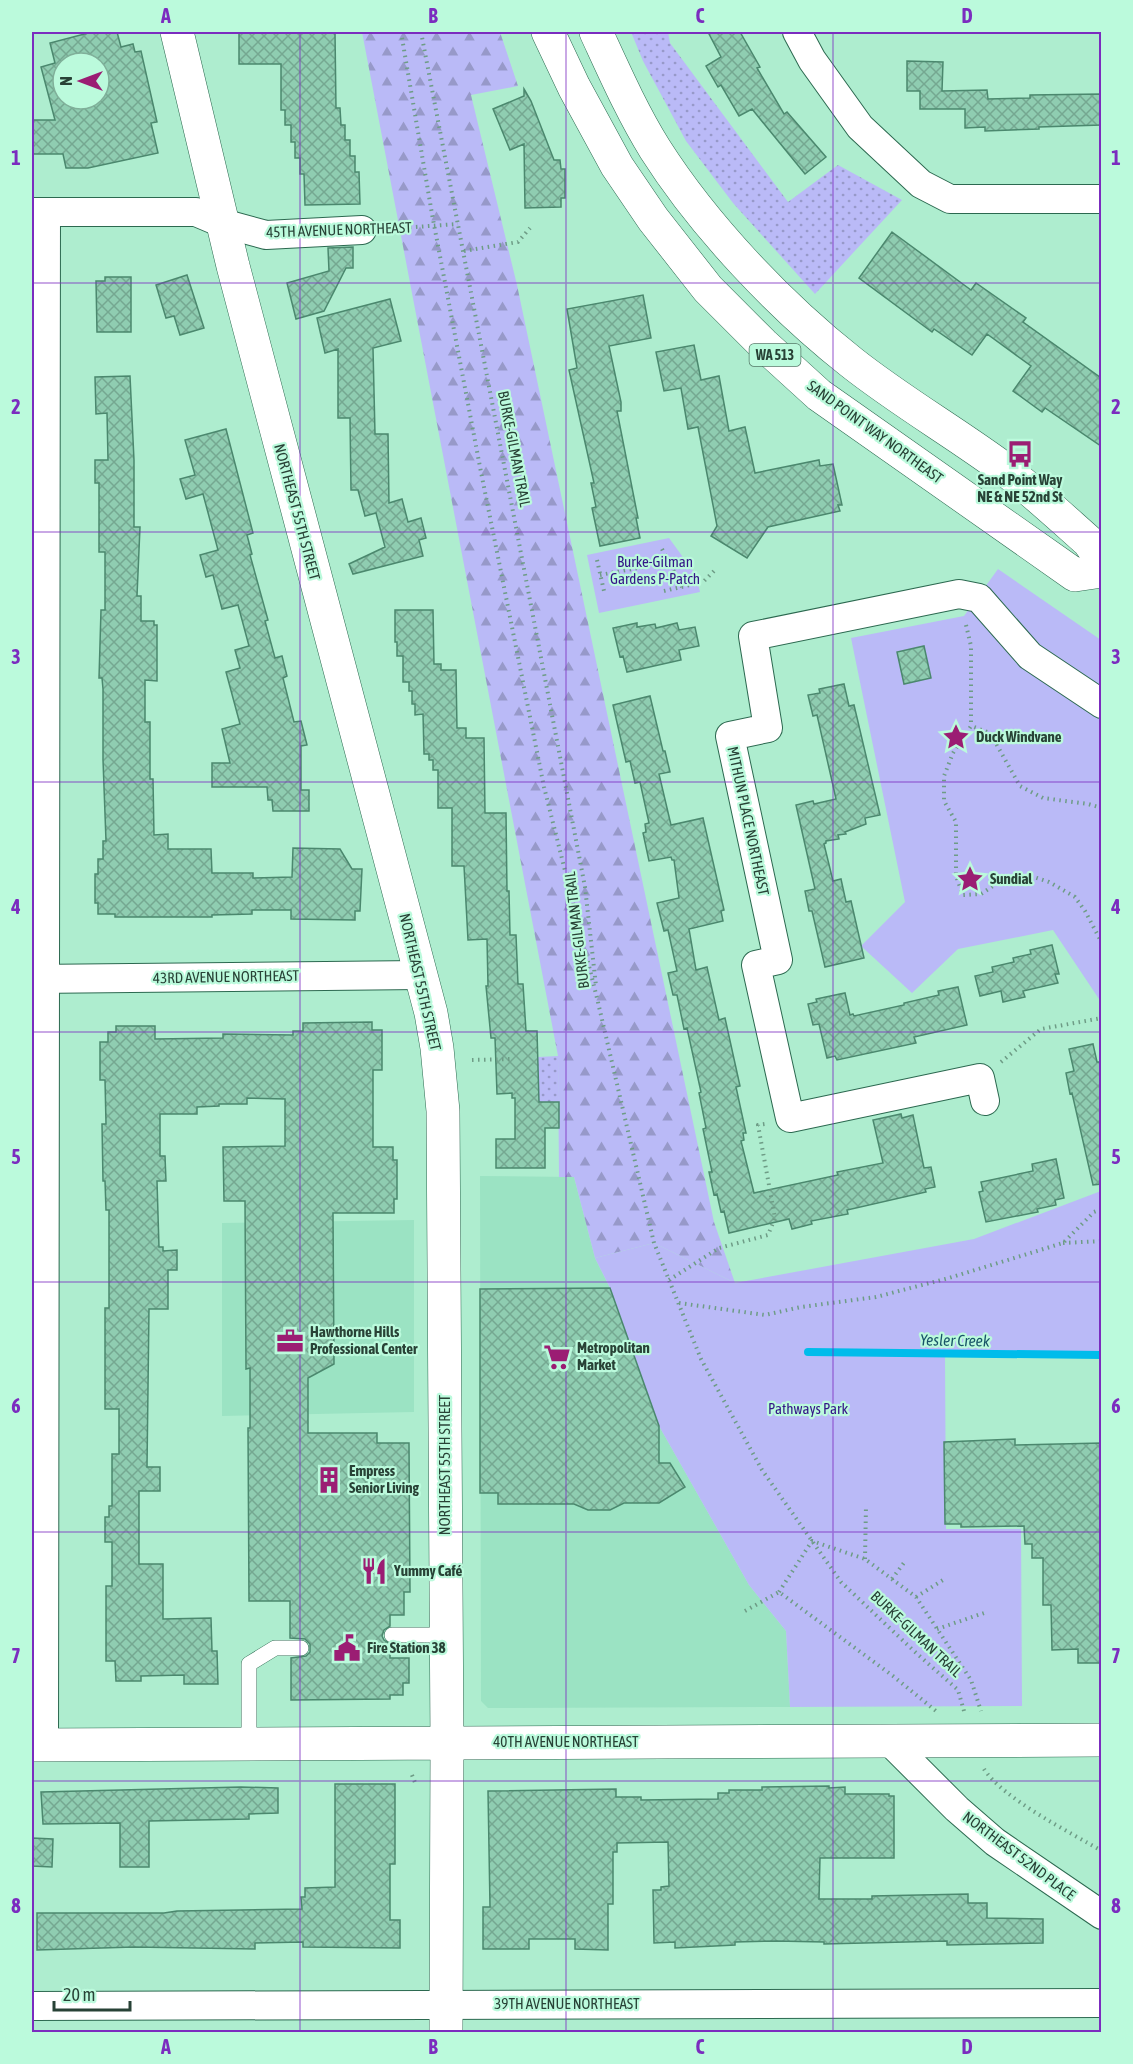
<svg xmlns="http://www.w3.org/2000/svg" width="1133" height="2064" font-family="'Asap Condensed',sans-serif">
<defs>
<pattern id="grass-dots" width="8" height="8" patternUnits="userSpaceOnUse" patternTransform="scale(1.5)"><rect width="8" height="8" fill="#babaf7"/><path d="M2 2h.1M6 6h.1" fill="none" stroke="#9799c9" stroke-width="1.8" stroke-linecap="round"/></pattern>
<pattern id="forest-firs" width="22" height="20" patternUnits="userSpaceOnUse" patternTransform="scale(1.5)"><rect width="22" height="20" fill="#babaf7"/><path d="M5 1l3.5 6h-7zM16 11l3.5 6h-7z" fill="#9799c9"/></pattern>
<pattern id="building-cross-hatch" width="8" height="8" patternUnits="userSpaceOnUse" patternTransform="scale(1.5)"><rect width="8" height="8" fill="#8fcdb1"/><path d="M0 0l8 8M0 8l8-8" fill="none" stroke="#75a891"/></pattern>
</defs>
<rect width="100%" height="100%" fill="#aeedcf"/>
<path fill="#9be3c3" d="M480,1176l94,1 21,81 15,30 49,138 90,159 37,46 4,76 -302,1 -7,-7z
M414,1220v192l-192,4v-193z"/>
<path fill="url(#grass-dots)" d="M631,32h37l2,11 118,159 50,-37 64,35 -87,94 -82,-91 -47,-62 -43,-80z
M558,1056l1,46h-21v-45z"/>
<path fill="url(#forest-firs)" d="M362,32h138l18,54 -47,9 46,190 197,937 21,61 -81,-40 -59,15 -21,-81h-15l-1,-121z"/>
<path fill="#babaf7" d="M669,538l27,37 4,17 -101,21 -12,-58z
M998,569l103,71v362l-48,-72 -95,19 -46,44 -51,-47 44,-44 -54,-264 113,-22z
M1101,1191v163l-156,1 1,174h75l1,177 -232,1 -4,-76 -37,-46 -90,-159 -49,-138 -15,-30 59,-15 81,40 239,-44z"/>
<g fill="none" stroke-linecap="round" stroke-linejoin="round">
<path stroke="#00bceb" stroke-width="8" d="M808,1352l294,3"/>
</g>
<path fill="url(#building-cross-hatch)" stroke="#4b886e" stroke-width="1.5" fill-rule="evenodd" d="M92,32h25l4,15 12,-3 2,8 6,-1 16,71 -6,1 7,30 -70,15h-22l-3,-14h-31v-34h23l-14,-53 14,-4 -5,-20zM63,63h36v36h-36z
M239,32h96l1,76h4l1,17h4v15h5v16h5v16h4l1,32 -55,1 -1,-31h-4v-16h-5v-16h-4v-17h-6v-15h-4v-46h-42z
M708,32h32l20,35 -3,1 27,46 3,-2 39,45 -21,17 -53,-65 -13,7 -18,-31 -3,2 -12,-21 15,-9z
M907,61l36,1 -1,29 45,-1 1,9 42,-1v-3l71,-1v31l-62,2v2l-54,2v-4l-20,1v-19h-45v-18h-13z
M524,89l7,12 23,59h6l1,9h4v29h-4v9l-36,1 -1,-64 -14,6 -17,-41 31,-13z
M892,232l79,58 5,-7 50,35 -3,4 78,56v68l-56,-38 -3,4 -29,-21 18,-25 -44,-32 -15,21 -38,-26 -2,3 -73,-54z
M353,247v21h-7l-22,43 -28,8 -9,-36 42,-12 -1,-23z
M187,275l17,53 -24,7 -6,-19 -8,2 -10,-33z
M105,277h26v55h-34l-1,-51h9z
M643,295l8,43 -42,8 12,56v9h-4l21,107h-2l4,20 -40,8 -8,-38 4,-1 -5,-24h3l-25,-113 8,-2 -10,-59z
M390,299l11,42 -28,7 2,86h13l1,69 13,-4 6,23 13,-4 5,20 -7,2 4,16 -70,18 -4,-10 36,-17 -9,-34 -11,3 -7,-26h-7l-1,-72h-12v-69l-13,4 -8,-35z
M694,345l7,35 18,-4 10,55 16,-4 10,46 64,-13 1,6 13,-2 9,41h-4l2,6 -72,16 -21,31 -36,-22 6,-10 -19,-99 -10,2 -7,-41 -17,3 -8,-39z
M130,376l4,84v67h6l-3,69h4v25h13v4h3v56l-12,-1v42h5v57h3l1,56 14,-1v15h43l1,24h41v5l39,-1 1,-29 47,1 12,20h10l-2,42h-5v9l-64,-1v-9h-39v4l-40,1v2h-97v-3h-17v-11h-3v-29h3v-15h5v-18h3l-3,-81v-71l-1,-11h-3l2,-68h4v-58h-6v-69h-4v-23h13l-1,-47 -11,1 -1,-37z
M226,429l27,104 -6,2 5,19 -2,1 18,65 -3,1 10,37 7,-2 5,20 -4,2 11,44 7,-1 6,24 -6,1v44h8v21h-36l-1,-11h-4l-1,-13h-55v-24h18l-8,-34 18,-5 -14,-52 14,-4 -5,-18 14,-4 -11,-41 -16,4 -9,-34 -7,2 -6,-22 18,-5 -15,-56 -17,5 -6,-20 15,-4 -10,-35z
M395,610h38l1,54h7v6h15l1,58h9v10h18l1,75h21l1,78h2l1,44h6l2,49h5l3,47h11l2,71h20v26h-14v40h-49v-29h19v-41h-3v-5l-15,1 -2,-56h-4l-5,-52h2l-1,-47 -19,1 -4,-74h-12v-58h-14v-38h-5v-10h-4v-6h-5l-1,-40 -8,1v-11h-3v-13h-3v-9h-6v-26h-6v-14h-2z
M637,623v4l18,-3 1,4 21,-5 2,7 16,-3 4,19 -20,4 2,10 -54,12 -4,-16 -3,1 -7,-29z
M924,646l7,32 -27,6 -7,-32z
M844,684l5,22 5,-1 26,110 -15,3 1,6 -21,8 1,2 -8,1 1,4 -13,2v2l-2,1 9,37 8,-2 5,23 5,-1 13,57 -39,9 -13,-56h-3l-4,-20 10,-2 -19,-84 17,-4 1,3 22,-5 -19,-84 -4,1 -5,-21 12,-2 -1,-4z
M650,696l13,55h2l5,21 -11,2 12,51 32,-7 21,92 -3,1 2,10 -34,8 7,41 11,-3 12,53 6,-2 15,68 -4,1 10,46h-3l1,7 -3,1 13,52 84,-18 -1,-3 46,-9 -10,-43 28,-6 1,4 11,-3 11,53 7,-1 4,20 -10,2 1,3 -79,18 1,4 -37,7 1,3 -20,5 -3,-10 -60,14 -5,-22 -3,1 -4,-18 -3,1 -5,-23h3l-9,-43 3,-1 -7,-35 2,-1 -14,-64 -3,1 -7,-34h-4l-5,-22 9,-2 -9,-41 -4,1 -7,-28 22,-5 -5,-38h-2l-1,-3 -22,4 -6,-28 3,-1 -1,-8 4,-1 -9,-41 -5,1 -5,-22 -4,1 -13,-57z
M1052,945l7,29h-4l3,9 -35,8 2,6 -22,5 -2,-11 -21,5 -5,-20 18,-4 -1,-5 22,-5 -1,-4 18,-4 -1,-4z
M958,987l9,38 -53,12 2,6 -79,17 -2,-4 -8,2 -8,-34 -6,1 -5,-21 9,-2 -1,-3 29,-6 5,22 3,-1 1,2 50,-11v-2l35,-8 -1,-4z
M372,1022v8h10v40h-9v77h20v13h4v39h-3v14h-61l1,151 -26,14v55h69v10h32l1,149h-6v23h-14v11l-6,4 -2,6 2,4 6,4v14h19v25h-6v12h-13v4l-99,1v-42l15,-2 4,-4v-8l-5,-5 -15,-1v-37h-41l-1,-173h2v-60l-4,1 -1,-168h-21l-1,-54 62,-1v-47l-38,-1v6h-28v2l-22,1v7h-37v42h5l1,25h-9l2,66h4v4l14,-1v20h-9v39h-19l-2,158h13v24h-21v73h24v55l48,-1 1,33h5l1,33h-34v-9l-43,1v5h-25l-1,-20h-9v-75h6v-44h-7v-25h4v-11h3v-52h7v-45h-14v-101h4v-98h-3l-1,-29h-2l-1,-57h4l-1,-44h-5v-38h8v-10h8v-6h39v13l68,-1v-4l70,1v-4h10v-8z
M1093,1044l4,18h4v122l-8,1 -21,-92 -2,1 -4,-21 8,-2 -5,-22z
M1056,1159l8,39 -9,2 1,5 -19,4 1,3 -52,10 -7,-30 4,-1 -2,-9 52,-11 -1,-7z
M610,1288l49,138v37h11l15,24 -26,16h-35l-14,7h-22l-14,-6h-76v-11h-18v-204z
M1015,1439v6l86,-2v220h-23v-14l-26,1 -1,-45h-8v-47h-11v-14h-7l-1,-18 -63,1v-3h-16l-1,-82z
M335,1784h60v80h-5v56h10v28l-97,-1v-5l-48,1v6l-121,-2 -97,3v-37h127l13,-2 125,-2 -1,-12h4v-9l30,-1z
M829,1786v2l16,-1v7h44v2h5v62h-74l-1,41h53v-3l96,-2v9h19v15l56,1v24l-96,2v-4l-123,3v-2l-48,-1 -41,1v3l-60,3v-6l-21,1 -1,-53h8v-3l8,-1 -1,-44 -51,1v9h-4v52h-5v46l-33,-1v-10h-46v10h-46v-42h7l-2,-116 128,-2v8h25v3l77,-1v-6h11v-3h33v-3z
M241,1787l37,1v25l-29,1v5l-100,2v46h-29v-44l-77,1 -2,-32z
M32,1838l21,1 -1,28 -20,-1z"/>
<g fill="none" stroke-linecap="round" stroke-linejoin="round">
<defs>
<path id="lane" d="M392,1635h54
M249,1744v-80l26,-16h26"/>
<path id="street" d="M797,32l15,28 48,67 61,57 29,15h152
M32,212h164l26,11 44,12 96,-5
M32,979l388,-4
M985,1101l-5,-23 -190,40 -34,-153 22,-5 -48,-224 38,-8 -15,-92 206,-42 20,4 51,58 72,48
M889,1741l68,68 38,33 107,73
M44,1745l2,-1533
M32,2006l1070,-3"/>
<path id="secondary" d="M177,32l56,234 198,747 6,35 6,63 4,632 -1,289
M32,1745l1070,-5"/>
<path id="primary" d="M548,32l26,55 43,79 36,53 55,70 55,55 56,51 256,180 27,-4
M596,32c18,39 36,80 59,117 49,77 124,156 196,213 49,39 105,71 156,109 28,22 55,47 82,71l9,13 4,13"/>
</defs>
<use href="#lane" stroke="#2c6950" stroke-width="16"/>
<use href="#street" stroke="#2c6950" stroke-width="30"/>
<use href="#secondary" stroke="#2c6950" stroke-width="34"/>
<use href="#primary" stroke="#2c6950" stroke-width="34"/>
<path stroke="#6e9c86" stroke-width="4" stroke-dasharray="1.5 4.5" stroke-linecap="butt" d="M401,32l31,182 48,253 64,320 53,211 57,245 47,116 61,111 79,112 73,69 44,39 6,21
M421,32l164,855 11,99
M386,229l72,-5
M464,251l54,-9 12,-14
M662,549l20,38
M597,560l7,31
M600,575l70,-13
M664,591l39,-9 11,-11
M966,625l5,21v80
M1102,808l-14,-4 -45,-6 -23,-12 -30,-53 -19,-7 -18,27 -9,23v25l12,21v54l7,19 18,-1 24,-16 29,-1 15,5 26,15 10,14 17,32
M472,1060l41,-1
M1001,1062l40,-33 61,-11
M1063,1243l39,-2
M669,1280l50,-32 49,-13 7,-17 -17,-93 7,-1
M679,1303l86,12 36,-8 75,-10 73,-19 114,-35 31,-31 8,-3
M865,1559l1,-54
M892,1579l14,-19
M779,1592l33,-51 53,18 51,38 55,83 10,31
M916,1597l27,-17
M745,1611l34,-19 114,84 43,35
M937,1629l47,-16
M984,1769c18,29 87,64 118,82
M412,1775l4,10"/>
<use href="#lane" stroke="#fff" stroke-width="15"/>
<use href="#street" stroke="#fff" stroke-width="28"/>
<use href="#secondary" stroke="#fff" stroke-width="33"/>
<use href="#primary" stroke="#fff" stroke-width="33"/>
</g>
<path fill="none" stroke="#7b2cbf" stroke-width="1.5" stroke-opacity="0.55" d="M300,32v2000M566,32v2000M833,32v2000M32,283h1070M32,532h1070M32,782h1070M32,1032h1070M32,1282h1070M32,1532h1070M32,1781h1070"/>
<defs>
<symbol id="bus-bare" viewBox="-9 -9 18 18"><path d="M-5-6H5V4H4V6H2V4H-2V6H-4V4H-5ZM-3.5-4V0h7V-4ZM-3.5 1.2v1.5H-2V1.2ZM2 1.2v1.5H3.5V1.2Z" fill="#9b1d73" stroke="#bbfadc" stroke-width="2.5" paint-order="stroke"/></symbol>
<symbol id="sight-bare" viewBox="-9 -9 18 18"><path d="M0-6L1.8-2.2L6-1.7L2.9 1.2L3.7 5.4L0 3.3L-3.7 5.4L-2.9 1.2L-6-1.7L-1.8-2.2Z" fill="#9b1d73" stroke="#bbfadc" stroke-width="2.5" paint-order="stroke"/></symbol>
<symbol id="office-bare" viewBox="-9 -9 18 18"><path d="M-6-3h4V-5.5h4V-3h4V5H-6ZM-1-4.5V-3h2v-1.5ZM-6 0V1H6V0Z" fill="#9b1d73" stroke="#bbfadc" stroke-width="2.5" paint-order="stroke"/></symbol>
<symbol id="supermarket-bare" viewBox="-9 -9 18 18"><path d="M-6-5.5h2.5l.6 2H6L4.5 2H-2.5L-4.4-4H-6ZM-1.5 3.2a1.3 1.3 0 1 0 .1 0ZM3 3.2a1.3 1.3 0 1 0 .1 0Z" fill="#9b1d73" stroke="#bbfadc" stroke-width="2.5" paint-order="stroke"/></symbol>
<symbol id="building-bare" viewBox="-9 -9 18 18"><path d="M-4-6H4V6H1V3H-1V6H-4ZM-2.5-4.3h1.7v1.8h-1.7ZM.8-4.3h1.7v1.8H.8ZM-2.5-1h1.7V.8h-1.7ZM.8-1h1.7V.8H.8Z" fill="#9b1d73" stroke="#bbfadc" stroke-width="2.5" paint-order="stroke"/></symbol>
<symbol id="restaurant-bare" viewBox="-9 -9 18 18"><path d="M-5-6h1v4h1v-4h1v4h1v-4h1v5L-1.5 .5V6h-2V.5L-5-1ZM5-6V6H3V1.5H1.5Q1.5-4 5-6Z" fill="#9b1d73" stroke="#bbfadc" stroke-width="2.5" paint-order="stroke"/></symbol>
<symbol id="civic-bare" viewBox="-9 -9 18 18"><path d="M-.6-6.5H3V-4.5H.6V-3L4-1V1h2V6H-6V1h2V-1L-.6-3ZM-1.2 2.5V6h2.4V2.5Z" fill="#9b1d73" stroke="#bbfadc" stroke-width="2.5" paint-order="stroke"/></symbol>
</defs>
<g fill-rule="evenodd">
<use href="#bus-bare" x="1001" y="435" width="38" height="38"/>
<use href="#sight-bare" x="937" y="718" width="38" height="38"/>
<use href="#sight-bare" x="951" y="860" width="38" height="38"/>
<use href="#office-bare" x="271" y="1322" width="38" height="38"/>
<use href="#supermarket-bare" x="538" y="1338" width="38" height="38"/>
<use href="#building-bare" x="310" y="1461" width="38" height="38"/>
<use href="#restaurant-bare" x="355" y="1552" width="38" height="38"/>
<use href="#civic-bare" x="328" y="1629" width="38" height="38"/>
</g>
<g text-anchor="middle" stroke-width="4.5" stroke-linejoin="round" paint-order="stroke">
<rect fill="#bbfadc" stroke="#547968" stroke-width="1.5" x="749.5" y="344" width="51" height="22" rx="4.5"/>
<g font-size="14" font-weight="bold" fill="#284236">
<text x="775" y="360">WA 513</text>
</g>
<g font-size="15" fill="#284236" stroke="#bbfadc">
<text transform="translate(339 230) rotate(-2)" y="5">45TH AVENUE NORTHEAST</text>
<text transform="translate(875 432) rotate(36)" y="5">SAND POINT WAY NORTHEAST</text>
<text transform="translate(514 449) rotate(79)" y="5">BURKE-GILMAN TRAIL</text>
<text transform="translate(297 512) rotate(75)" y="5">NORTHEAST 55TH STREET</text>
<text transform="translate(748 821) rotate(78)" y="5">MITHUN PLACE NORTHEAST</text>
<text transform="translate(577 930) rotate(-97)" y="5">BURKE-GILMAN TRAIL</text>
<text transform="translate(226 977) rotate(-1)" y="5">43RD AVENUE NORTHEAST</text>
<text transform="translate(420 982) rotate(77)" y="5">NORTHEAST 55TH STREET</text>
<text transform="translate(445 1465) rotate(-90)" y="5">NORTHEAST 55TH STREET</text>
<text transform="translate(916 1634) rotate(43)" y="5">BURKE-GILMAN TRAIL</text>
<text x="566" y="1747">40TH AVENUE NORTHEAST</text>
<text transform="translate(1019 1856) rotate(37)" y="5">NORTHEAST 52ND PLACE</text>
<text x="567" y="2009">39TH AVENUE NORTHEAST</text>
</g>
<g font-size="15" font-weight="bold" fill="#284236" stroke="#bbfadc" text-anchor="start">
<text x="1020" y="485" text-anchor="middle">Sand Point Way<tspan x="1020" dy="17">NE &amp; NE 52nd St</tspan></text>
<text x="976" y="742">Duck Windvane</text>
<text x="990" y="884">Sundial</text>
<text x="310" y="1337">Hawthorne Hills<tspan x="310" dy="17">Professional Center</tspan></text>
<text x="577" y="1353">Metropolitan<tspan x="577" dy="17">Market</tspan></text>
<text x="349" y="1476">Empress<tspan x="349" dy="17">Senior Living</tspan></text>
<text x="394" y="1576">Yummy Café</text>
<text x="367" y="1653">Fire Station 38</text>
</g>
<g font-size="15" fill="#331586" stroke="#bbfadc">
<text x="655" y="567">Burke-Gilman<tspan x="655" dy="17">Gardens P-Patch</tspan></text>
<text x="808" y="1414">Pathways Park</text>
</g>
<g font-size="16" font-style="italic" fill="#185468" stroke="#bbfadc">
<text transform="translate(955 1340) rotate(1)" y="6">Yesler Creek</text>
</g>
</g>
<rect width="1133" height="2064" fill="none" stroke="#bbfadc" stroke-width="66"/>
<g transform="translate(81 81) rotate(270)"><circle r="28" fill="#bbfadc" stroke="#80b09a" stroke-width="1.5"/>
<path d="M0-4.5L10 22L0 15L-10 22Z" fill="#9b1d73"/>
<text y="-9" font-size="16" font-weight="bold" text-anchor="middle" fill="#284236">N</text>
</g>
<path d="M54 2001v9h76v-9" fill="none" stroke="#284236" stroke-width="3"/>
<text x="63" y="2001" font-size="18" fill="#284236" stroke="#bbfadc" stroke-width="4.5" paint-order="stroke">20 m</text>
<rect x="33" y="33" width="1067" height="1998" fill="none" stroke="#7b2cbf" stroke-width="2"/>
<g font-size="20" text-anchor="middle" font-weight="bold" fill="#7b2cbf">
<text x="166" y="23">A</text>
<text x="433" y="23">B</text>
<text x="700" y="23">C</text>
<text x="967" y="23">D</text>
<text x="16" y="165">1</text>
<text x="1116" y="165">1</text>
<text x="16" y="414">2</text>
<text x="1116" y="414">2</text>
<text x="16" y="664">3</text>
<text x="1116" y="664">3</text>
<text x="16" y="914">4</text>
<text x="1116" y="914">4</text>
<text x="16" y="1164">5</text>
<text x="1116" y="1164">5</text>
<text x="16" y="1413">6</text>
<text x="1116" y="1413">6</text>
<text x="16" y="1663">7</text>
<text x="1116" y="1663">7</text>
<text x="16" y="1913">8</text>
<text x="1116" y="1913">8</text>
<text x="166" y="2054">A</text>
<text x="433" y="2054">B</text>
<text x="700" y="2054">C</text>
<text x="967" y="2054">D</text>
</g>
</svg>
